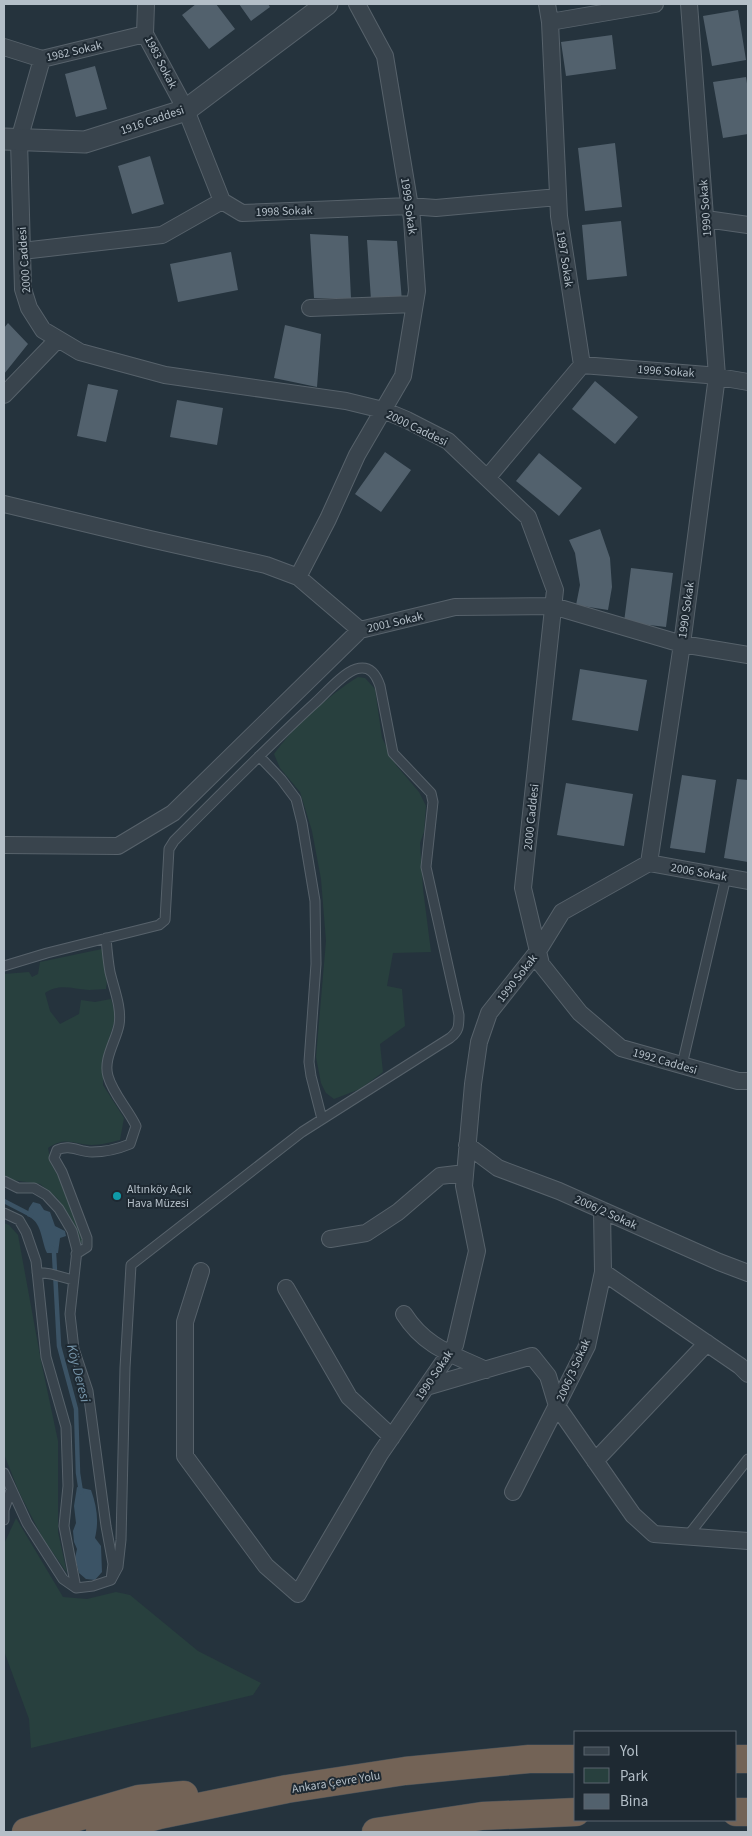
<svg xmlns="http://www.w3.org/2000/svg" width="752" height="1836" font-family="'Source Sans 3',sans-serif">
<rect width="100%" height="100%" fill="#25333d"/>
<path fill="#28403e" d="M358,677l7,1 10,11 7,49 14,27 23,27 7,14 -2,26 -4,11 3,46 8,63 -38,1 -6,33 15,3 3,37 -25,18 3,28 -23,17 -26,10 -8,-6 -5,-10 -5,-26 10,-116 -5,-62 -9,-48 -12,-39 -20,-24 -6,-14c19,-27 55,-59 84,-77z
M102,949l5,31 -1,9c-6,0 -12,1 -17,1 -16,-1 -30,-7 -44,3l5,18 10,13 19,-10 2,-14 14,2 16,-3 5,18 -13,40v28l21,33 -4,22c-9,2 -19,5 -28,5 -19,-1 -27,-9 -44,3l3,16 15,26 16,42 1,12 -5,-3 -6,-21 -15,-22 -17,-14 -28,-4 -8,-5v-201l25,-2 3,5 6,-3 2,-12z
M4,1223l5,2 9,10 23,126 17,80v91l9,41 -25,-36 -23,-45 -15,-38z
M16,1518l47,79 24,2 29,-7 14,3 68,56 63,32 -8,12 -222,53 -2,-29 -25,-68v-107z"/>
<path fill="#3b5365" d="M33,1202l7,2 4,6 6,2 5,14 10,5 1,5 -6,2 -2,15h-11c-6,-13 -5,-32 -20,-37l2,-8z
M77,1487l14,3c6,17 8,31 4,48l6,8 1,26 -7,8 -9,-1 -7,-6 -4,-15 2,-9 -3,-7 -1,-11 3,-8 -2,-17z"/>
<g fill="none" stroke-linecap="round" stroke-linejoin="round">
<path stroke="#3b5365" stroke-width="4.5" d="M4,1201l27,14
M52,1248l2,5 5,93 17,63 2,64 3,19"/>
</g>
<path fill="#52616d" d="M196,4h20l19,25 -26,20 -27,-34z
M239,4h29l2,3 -19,14z
M738,10l8,50 -34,6 -9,-50z
M612,35l4,34 -50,7 -5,-34z
M95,66l12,43 -31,8 -11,-43z
M746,77l2,13v44l-25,4 -10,-56z
M615,143l7,64 -37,4 -7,-63z
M150,156l14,48 -32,10 -14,-48z
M621,221l6,55 -40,4 -5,-55z
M310,234l38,2 3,62h-37z
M367,240l30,1 5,60 -31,-1z
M231,252l7,38 -60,12 -8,-38z
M8,323l20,21 -24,30v-46z
M285,325l36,9 -4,53 -43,-9z
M595,381l43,36 -23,27 -43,-35z
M88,384l30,6 -12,52 -29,-6z
M177,400l46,8 -6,37 -47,-8z
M385,452l26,18 -30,42 -26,-18z
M539,453l43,35 -23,28 -43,-35z
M600,529l10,29 2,29 -4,23 -32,-5 4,-20 -5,-32 -6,-13z
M631,568l42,5 -7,54 -42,-5z
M580,669l67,11 -9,51 -66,-11z
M682,775l34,5 -11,73 -35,-5z
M737,779l11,1v82l-24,-4z
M566,783l67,11 -9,52 -67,-11z"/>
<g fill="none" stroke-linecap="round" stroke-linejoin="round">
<defs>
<path id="service" d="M259,756l22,23 15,20 6,24 13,78 1,63 -7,98 2,14 11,43
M4,966l43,-13 112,-28 6,-5 4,-71 5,-8c47,-47 93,-94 141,-138 11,-10 28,-30 41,-34 14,-4 20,5 24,17l13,67 38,40 2,9 -7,65 33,148c0,11 0,16 -9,23l-148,94 -171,133 -6,103 -4,172 -3,27 -7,13
M682,1065l44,-188
M4,1181l14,7h16l12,7 13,14 13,22 5,19 -7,64 4,35 14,42 18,135 7,38 -2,16 -18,6 -17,2 -13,-9 -36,-56 -23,-50
M4,1213l15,7 7,12 10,29 10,96 20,70 2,59 -4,40 12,62
M76,1254l11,-7v-9l-25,-66 -8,-14 3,-8c13,-6 22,2 35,2 14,0 26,-3 38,-8l6,-18c-8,-17 -23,-32 -28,-50 -5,-17 8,-35 11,-51 3,-17 -5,-36 -9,-53 -2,-11 -3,-22 -4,-34
M37,1272l14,2 22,6
M4,1520v-10l7,-20
M687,1537l61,-78"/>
<path id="minor" d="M146,4l-1,30 41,76 36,91
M550,22l105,-18
M4,47l38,12 103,-25
M42,59l-23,81 4,149 6,19 14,22 37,22 85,23 181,26 37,9 24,10 41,21 80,76 27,73 -32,298 18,76 39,49 41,35 117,33h10
M222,201l20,12 167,-7 27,2 122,-11
M706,219l42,6
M22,251l140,-16 60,-34
M310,308l105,-4
M582,365l125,10 41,7
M4,395l54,-56
M487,478l95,-113 -23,-149 -9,-194 -3,-18
M4,504l146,35 116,26 32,12 62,53 95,-23 98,-1 129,38 66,11
M298,577l30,-58 29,-64 46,-79 14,-85 -5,-72 -27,-163 -28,-52
M4,845l114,1 55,-33 187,-183
M649,863l33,-219 35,-268 -28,-372
M649,863l99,18
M467,1145l31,23 61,23 160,71 29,11
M330,1239l36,-6 32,-21 42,-36 25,-3
M201,1271l-16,51v134l81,110 32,28 82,-140 75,-109 22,-94 -13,-65 9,-102 6,-42 10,-29 49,-62 24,-39 87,-49
M603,1272l137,94 8,8
M286,1288l63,109 43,40
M404,1314c21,33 48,40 82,56
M426,1387l106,-31 16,20 9,30 76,109 21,19 94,7
M595,1461l112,-118
M513,1492l74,-146 16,-74 -1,-62"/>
<path id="tertiary" d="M4,139l81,3 101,-32 141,-106"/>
<path id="motorway" d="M736,1759h12
M736,1812h12
M26,1832l113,-33 45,-4
M100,1832l59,-17 128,-26 118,-18 124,-12h47
M376,1832l106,-16 94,-4"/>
</defs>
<use href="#service" stroke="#57626b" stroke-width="11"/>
<use href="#minor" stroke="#57626b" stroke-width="18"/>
<use href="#tertiary" stroke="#57626b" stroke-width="23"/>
<use href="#motorway" stroke="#444f58" stroke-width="29"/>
<use href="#service" stroke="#39444d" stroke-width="9"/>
<use href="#minor" stroke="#39444d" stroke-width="16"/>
<use href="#tertiary" stroke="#39444d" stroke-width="21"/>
<use href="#motorway" stroke="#736356" stroke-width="28"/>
</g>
<circle fill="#0f9aa8" stroke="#1e2932" stroke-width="2" cx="117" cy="1196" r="5"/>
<g text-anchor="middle" stroke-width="4" stroke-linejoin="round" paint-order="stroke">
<g font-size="12" fill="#b4bfc8" stroke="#1e2932">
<text transform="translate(74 51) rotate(-13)" y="4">1982 Sokak</text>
<text transform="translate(161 62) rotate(63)" y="4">1983 Sokak</text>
<text transform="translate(152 120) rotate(-19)" y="4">1916 Caddesi</text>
<text transform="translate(409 206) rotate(82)" y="4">1999 Sokak</text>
<text transform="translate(705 208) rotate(-94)" y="4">1990 Sokak</text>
<text transform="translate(284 211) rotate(-2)" y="4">1998 Sokak</text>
<text transform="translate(565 259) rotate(81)" y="4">1997 Sokak</text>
<text transform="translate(24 260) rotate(-94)" y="4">2000 Caddesi</text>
<text transform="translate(666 371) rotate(4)" y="4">1996 Sokak</text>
<text transform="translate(417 428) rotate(26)" y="4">2000 Caddesi</text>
<text transform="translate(686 610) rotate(-82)" y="4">1990 Sokak</text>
<text transform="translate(395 622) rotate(-13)" y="4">2001 Sokak</text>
<text transform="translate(531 817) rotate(-84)" y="4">2000 Caddesi</text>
<text transform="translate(699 872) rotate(10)" y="4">2006 Sokak</text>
<text transform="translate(517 978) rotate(-52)" y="4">1990 Sokak</text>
<text transform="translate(665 1061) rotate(16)" y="4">1992 Caddesi</text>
<text transform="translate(606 1212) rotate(24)" y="4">2006/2 Sokak</text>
<text transform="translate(573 1370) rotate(-66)" y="4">2006/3 Sokak</text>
<text transform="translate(434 1375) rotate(-56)" y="4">1990 Sokak</text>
<text transform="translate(336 1782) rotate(-9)" y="4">Ankara Çevre Yolu</text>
</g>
<g font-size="12" fill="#b4bfc8" stroke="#1e2932" text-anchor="start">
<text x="127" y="1193">Altınköy Açık<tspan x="127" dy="14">Hava Müzesi</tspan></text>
</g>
<g font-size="14" font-style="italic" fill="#7695aa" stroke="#1e2932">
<text transform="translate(79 1373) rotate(76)" y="5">Köy Deresi</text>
</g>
</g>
<rect width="752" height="1836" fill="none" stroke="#b4bfc8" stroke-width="10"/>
<rect x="574" y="1731" width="162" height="90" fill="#1e2932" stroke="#5a656e"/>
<rect x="584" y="1747" width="25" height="8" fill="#39444d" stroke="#5a656e"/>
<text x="620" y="1756" font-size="15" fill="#b4bfc8">Yol</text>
<rect x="584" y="1768" width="25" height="15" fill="#28403e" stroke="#5a656e"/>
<text x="620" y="1781" font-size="15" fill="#b4bfc8">Park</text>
<rect x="584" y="1794" width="25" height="15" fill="#52616d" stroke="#5a656e"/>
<text x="620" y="1806" font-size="15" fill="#b4bfc8">Bina</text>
</svg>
